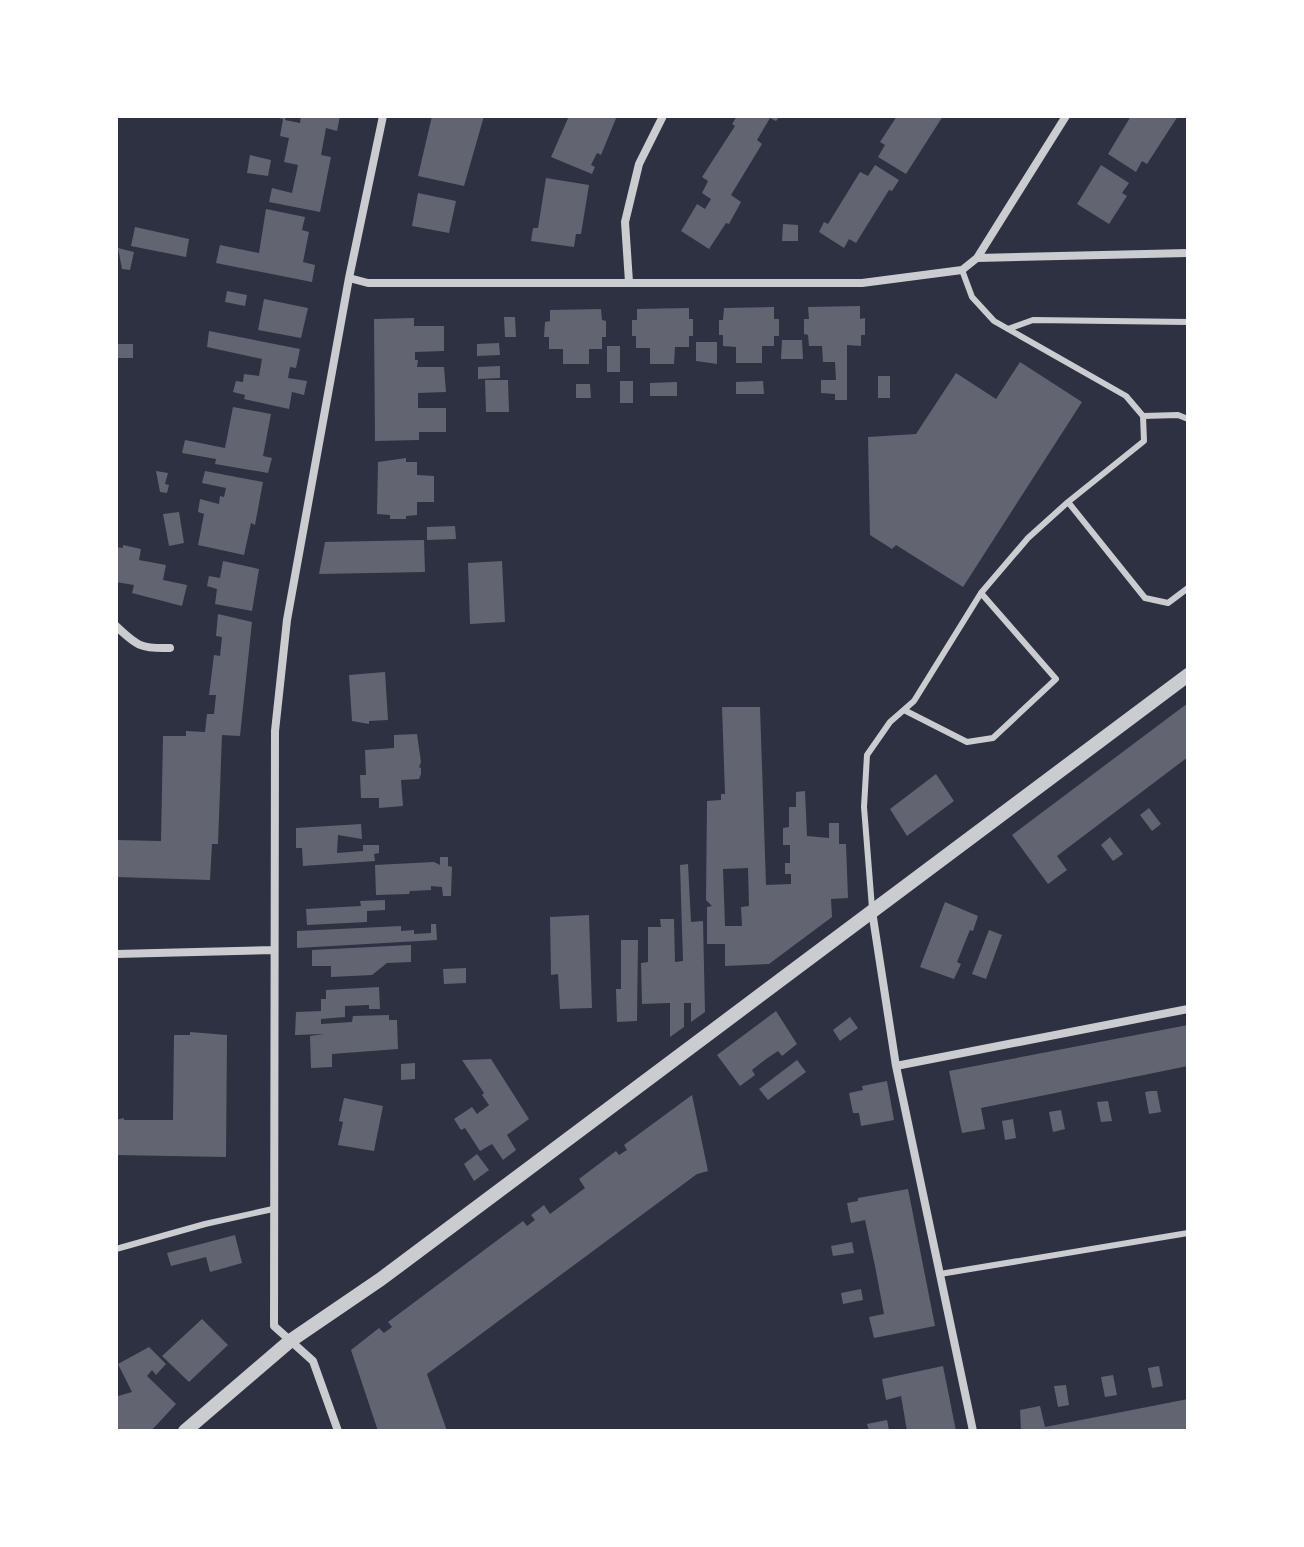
<svg xmlns="http://www.w3.org/2000/svg" width="1304" height="1547" font-family="'Titillium Web',sans-serif">
<rect width="100%" height="100%" fill="#2d3142"/>
<path fill="#626471" fill-rule="evenodd" d="M273,116h13l-1,4 15,3 1,-7h39l-3,15 -11,-3 -5,27 10,2 -11,55 -51,-10 3,-14 20,5 6,-28 -14,-3 5,-24 -9,-2 3,-17z
M432,116h52l-20,70 -46,-10z
M569,116h48l-16,39 -4,-2 -6,12 4,2 -3,7 -41,-17z
M737,116h43l-4,5 -6,-3 -13,22 5,4 -31,51 10,7 -12,22 -3,-1 -17,26 -28,-18 16,-27 8,5 6,-10 -9,-6 6,-12 -6,-4 33,-51 -3,-2z
M897,116h46l-37,58 -28,-17 7,-12 -5,-3z
M1131,116h47l-31,48 -5,-3 -6,11 -28,-18z
M250,155l21,5 -3,16 -21,-3z
M875,165l24,15 -7,11 -3,-1 -33,53 -7,-4 -5,9 -25,-16 5,-10 4,2 32,-52 8,4z
M1101,165l28,18 -7,10 5,3 -18,28 -32,-20z
M546,178l43,7 -8,49h-5l-2,13 -43,-6 2,-13h5z
M418,193l38,8 -7,32 -37,-7z
M266,209l39,8 -3,13 7,2 -6,30 12,3 -3,17 -96,-19 4,-18 39,8z
M783,224l15,1v16h-16z
M135,227l54,12 -3,18 -55,-11z
M118,248l16,4 -4,18 -8,-1z
M227,291l20,4 -2,11 -20,-4z
M264,299l44,9 -7,30 -43,-8z
M860,306v13l5,-1v17h-4v11l-14,-1v55h-12v-6l-14,-1v-13h15l-1,-18h-12l-1,-16h-13l-1,-11 -4,-1v-15h5l-1,-12z
M774,307v12h5v17h-5v10h-12v17h-26v-16l-13,-1v-11h-4v-15h4l1,-12z
M689,308v11h4v17h-4v11h-14l-1,17h-24v-16h-14v-12h-4v-16h5v-11z
M601,309l1,11 4,1v16h-4v12h-13v15h-26v-15h-14v-12h-5l1,-15 5,-1v-11z
M504,317h11l1,20h-11z
M414,318v8h30v25l-29,1v8h3l-1,7h27l2,25 -28,1v15h28v24h-27v8l-44,1 -1,-122z
M209,331l91,18 -4,19 -6,-1 -2,11 19,3 -3,14 -12,-3 -3,17 -45,-10 1,-4 -12,-3 3,-11 7,1 1,-8 15,2 3,-17 -55,-12z
M782,340h20l1,19h-22z
M696,342h21v22l-21,-3z
M499,343l1,12 -23,1v-12z
M116,344h17v14h-17z
M607,346h13v26h-13z
M1020,362l62,40 -119,185 -67,-42 -4,4 -22,-14 -2,-98 48,-3 40,-61 40,26z
M500,366v12l-22,1v-12z
M878,376h12v22h-12z
M485,380h23l1,32h-23z
M620,381h13v22h-13z
M763,381l1,13h-28v-12z
M677,382v14h-27v-13z
M576,384h14l1,14h-15z
M233,407l38,7 -8,42 9,2 -4,15 -53,-9 1,-5 -34,-6 3,-13 40,8z
M406,458v4h11v13l17,1v26h-17v13l-11,1v3h-16v-4l-13,-1 1,-52z
M156,471l12,2 -3,11 4,1 -2,8 -7,-1z
M205,471l58,11 -8,43 -4,-2 -7,32 -46,-10 6,-31 -6,-2 2,-13 19,5 1,-8 4,1 2,-9 -24,-5z
M179,512l5,31 -15,3 -6,-32z
M455,526l1,13 -29,1v-13z
M424,540l1,32 -106,2 6,-32z
M123,545l18,4 -2,11 27,5 -3,15 24,5 -5,21 -50,-13 2,-8 -18,-3v-35l7,1z
M223,561l36,8 -7,42 -37,-7 2,-15 -10,-3 2,-10 11,2z
M502,561l3,61 -35,2 -2,-61z
M218,614l34,8 -12,114 -18,-1 -4,109h-6l-2,36 -94,-3v-37l45,1 2,-105h23v-5l19,1 2,-18h7l2,-19h-7l5,-40 6,1 2,-19 -6,-1z
M385,672l3,48 -19,1v3l-17,-3 -3,-46z
M1188,703v54l-131,99 10,14 -19,14 -36,-49z
M722,707h38l6,178 25,-1v-10h-6v-11h5v-18h-7v-17l6,-1v-20h7v-15l9,-1 2,45 22,2v-15h10v21h7l2,54 -17,1 1,18 -63,47 -44,2v-22h-18v-37l5,-1 -6,-6 1,-99 14,-1v-6h4zM748,868l1,38 -8,1 1,19h-17l-2,-57z
M417,734l4,28 -2,5 2,1v6l-2,5 -18,1 2,26 -24,2v-10h-18l-1,-23h6l-1,-25 29,-2v-13z
M936,774l18,27 -47,35 -17,-27z
M1149,808l12,16 -9,7 -12,-16z
M361,824l1,15 -24,-4 -1,18 26,-2v-6h16v8l-5,1 1,7 -72,5 -1,-18h-6v-20z
M1110,837l13,17 -10,7 -12,-16z
M440,857h8v9l4,1 -1,29h-8l-1,-9 -11,-1v4l-21,1 -1,3 -33,1 -1,-30 59,-3 6,3z
M688,864l3,58 12,-1 2,91 -14,10v-19h-7v24l-14,10v-34l-28,1 -1,-41 7,-1v-35h13l-1,-8h14l1,43 8,-1 -3,-96z
M385,900v10l-18,1v11l-60,3 -1,-16 55,-3 -1,-5z
M945,902l33,14 -5,15 -3,-1 -13,32 4,2 -7,15 -34,-12z
M589,915l3,93 -32,1 -2,-35 -7,1 -1,-58z
M431,924h5l1,16 -140,8v-17l104,-5v5l13,-1v4l17,-1z
M989,930l13,5 -16,44 -14,-5z
M621,940h17l-1,81 -20,1 -1,-33h5z
M411,945v17l-24,1 -15,12 -41,2v-11h-19v-16z
M466,968v15l-22,1 -1,-15z
M379,987l1,22h-11v-4l-24,1v11l-24,2v5l31,-2 1,-6 36,-1v5h8l1,29 -66,5v13l-21,1 -1,-32 14,-2 -29,1 1,-23 25,-1v-12h5v-9z
M776,1011l21,33 -15,12 -4,-5 -12,8 -14,11 3,5 -15,11 -23,-31z
M850,1017l8,11 -18,13 -7,-11z
M1188,1025v41l-207,42 4,21 -23,4 -13,-62z
M190,1032l37,3 -1,122 -110,-2v-35l8,-2v2h49l1,-85h16z
M491,1059l38,60 -22,16 9,15 -13,10 -11,-16 -12,7 -15,-23 -4,2 -7,-11 18,-12 5,7 12,-9 -7,-10 2,-2 -22,-33z
M797,1060l9,12 -38,28 -9,-11z
M415,1063v16l-14,1v-16z
M887,1081l7,39 -33,6 -2,-13h-6l-4,-20 14,-3 -1,-4z
M1151,1091h6l4,21 -12,2 -4,-22z
M692,1095l16,76 -11,3 -270,200 20,57h-69l-27,-81 28,-22 5,5 8,-6 -4,-5 135,-101 4,5 8,-6 -4,-5 13,-10 6,9 35,-26 -6,-9 37,-28 3,4 8,-5 -3,-5z
M344,1098l39,8 -9,45 -36,-6 5,-23 -4,-1z
M1108,1101l4,20 -11,1 -4,-20z
M1061,1110l4,19 -12,3 -4,-20z
M1013,1119l3,19 -11,2 -3,-19z
M477,1154l12,16 -15,11 -10,-17z
M908,1189l27,137 -61,12 -5,-21 15,-3 -9,-48 -10,-46 -14,3 -4,-20 11,-2v-3z
M235,1235l7,28 -32,9 -4,-15 -35,9 -4,-13z
M852,1242l2,11 -21,3 -2,-10z
M861,1289l2,11 -20,4 -2,-11z
M202,1319l26,26 -39,37 -27,-26z
M149,1347l17,17 -10,11 -4,-5 -5,6 29,28 -25,27h-35v-41l2,6 14,-4 -14,-28z
M943,1366l13,65h-49l-6,-35 -15,4 -4,-21z
M1159,1366l4,20 -11,2 -4,-20z
M1113,1375l4,20 -12,2 -4,-20z
M1066,1385l3,20 -11,2 -4,-21z
M1188,1399v32h-167l-1,-21 20,-4 5,21z
M887,1420l2,10 -20,1 -2,-7z"/>
<g fill="none" stroke-linecap="round" stroke-linejoin="round">
<path stroke="#caccd0" stroke-width="6" d="M1008,329l25,-9 155,2
M1143,416l35,-1 10,4
M1068,502l77,96 23,5 20,-15
M904,710l63,32 26,-4 63,-59 -75,-86
M872,908l-8,-101 3,-52 23,-33 24,-21 67,-108 47,-55 40,-36 76,-61 -1,-25 -17,-20 -132,-75 -22,-24 -10,-27
M116,1249l89,-25 68,-15
M940,1274l248,-41"/>
<path stroke="#caccd0" stroke-width="8" d="M977,258l89,-142
M349,278l19,5h494l100,-13 15,-12 211,-5
M629,282l-4,-60 14,-58 24,-48
M116,626c21,20 25,23 54,22
M872,911l24,155 77,365
M116,954l158,-4
M896,1066l292,-57
M338,1431l-25,-70 -39,-35 1,-595 12,-111 62,-342 34,-162"/>
<path stroke="#caccd0" stroke-width="14" d="M185,1431l105,-90 91,-62 807,-604"/>
</g>
<rect width="1304" height="1547" fill="none" stroke="#ffffff" stroke-width="236"/>
</svg>
